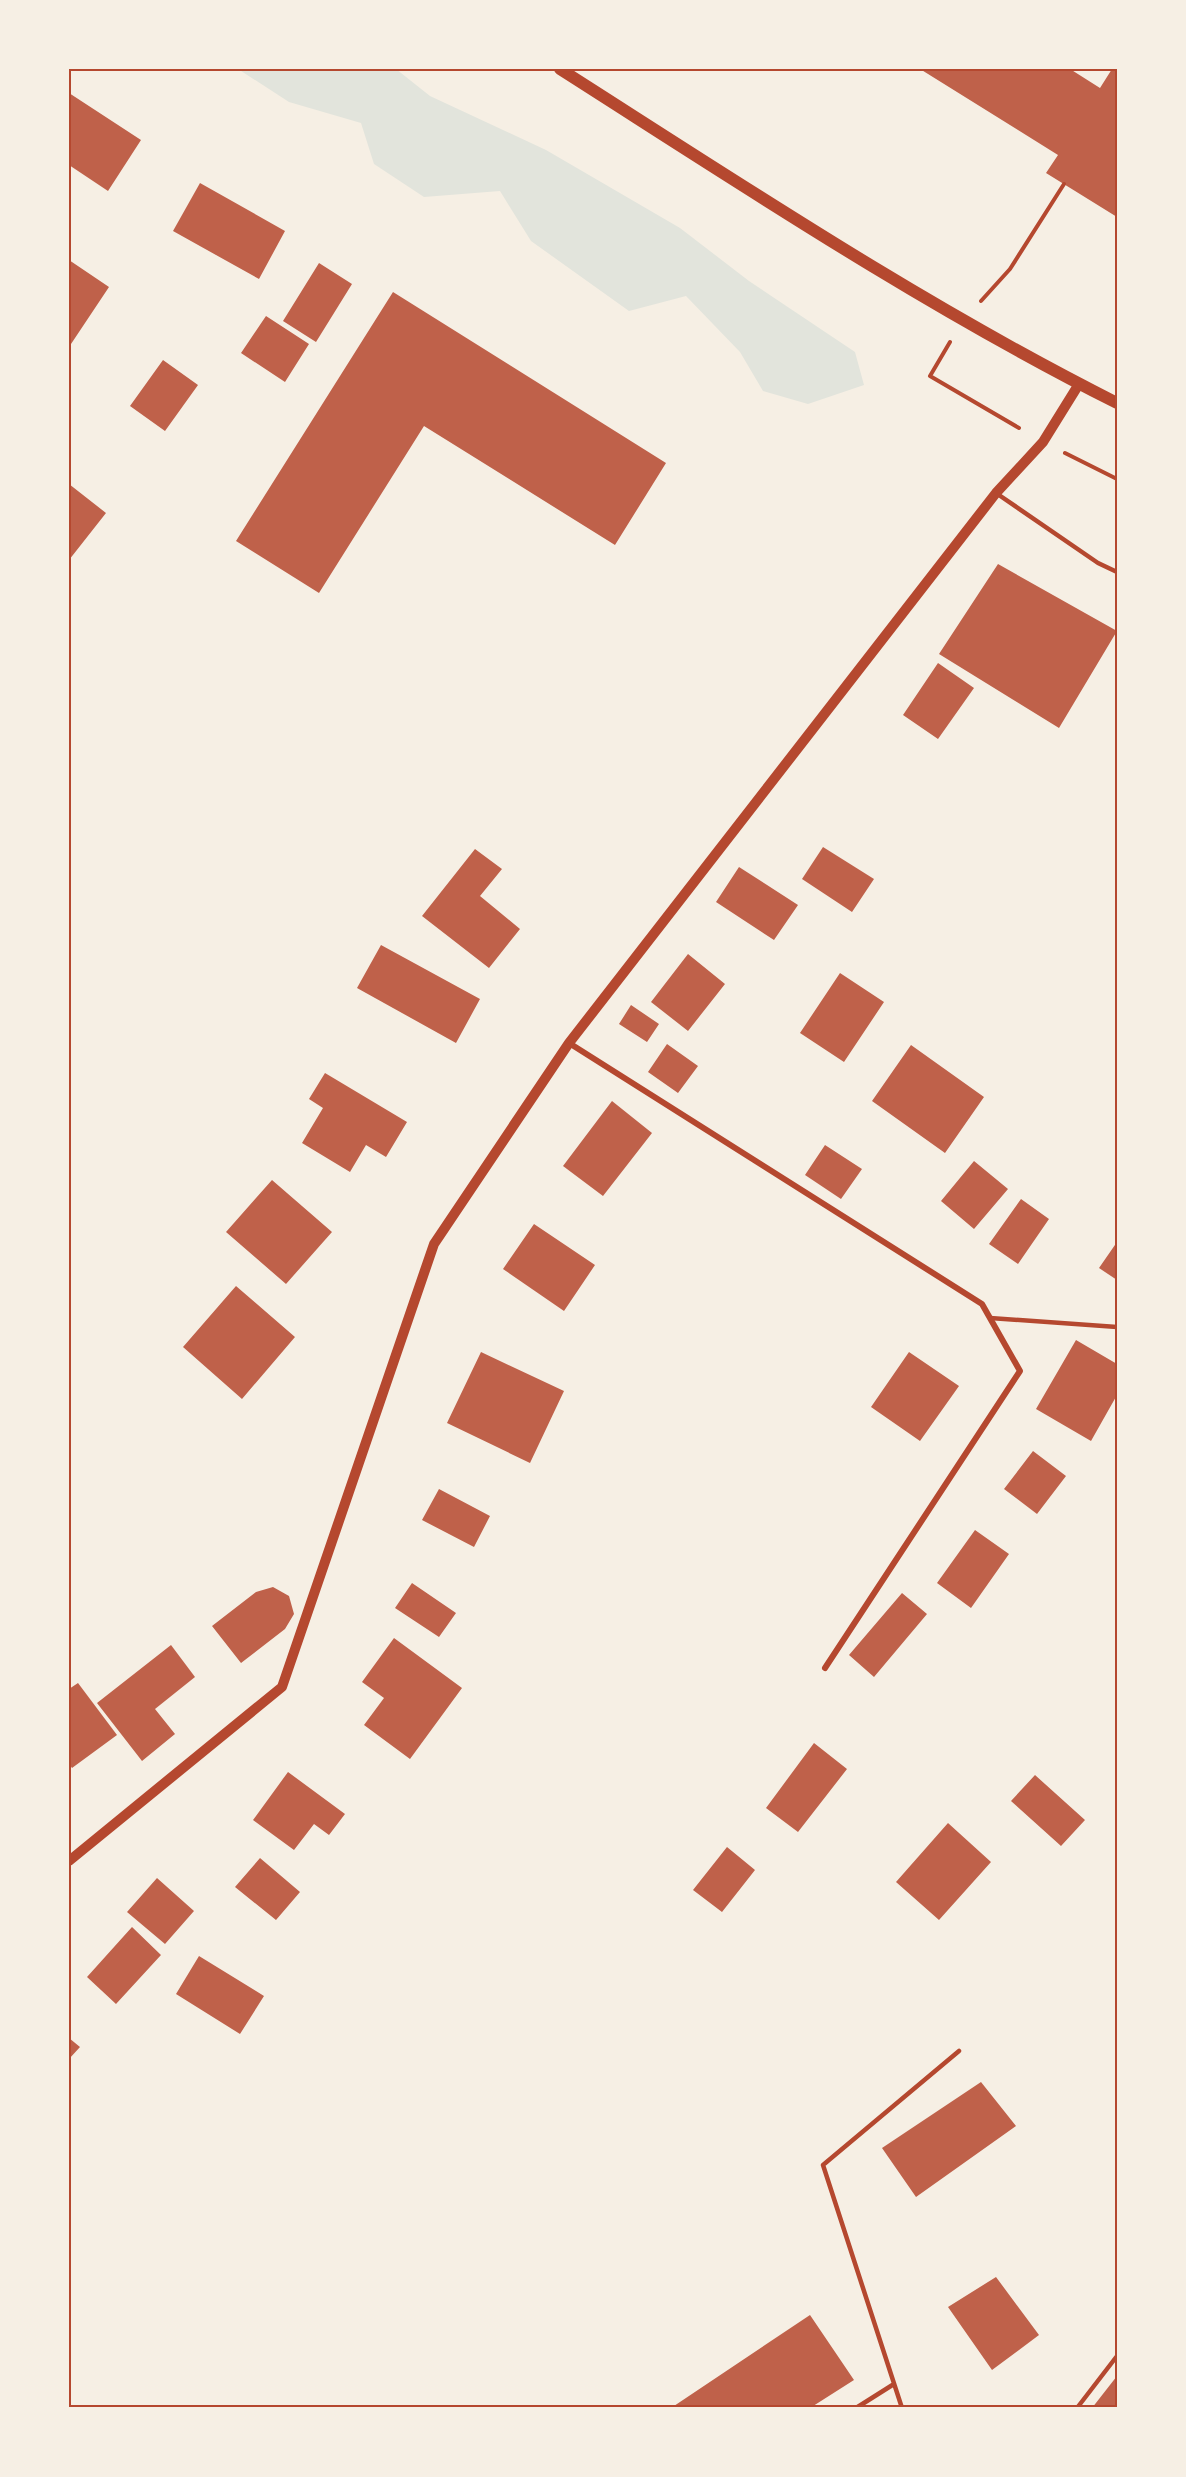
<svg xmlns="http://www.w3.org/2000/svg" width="1186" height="2477" font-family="'DM Sans',sans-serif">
<rect width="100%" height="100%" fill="#f6efe4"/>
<path fill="#e2e4dc" d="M238,69h158l34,27 116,54 134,78 69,53 106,71 9,33 -56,19 -45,-13 -23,-39 -54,-56 -57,15 -98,-70 -31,-50 -76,6 -50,-33 -13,-41 -72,-21z"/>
<path fill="#bf614a" d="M920,69h150l30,19 12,-19h5v148l-71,-44 12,-18z
M69,93l72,47 -33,51 -39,-26z
M200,183l85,48 -26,48 -86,-48z
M69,260l40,27 -40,60z
M319,263l33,21 -36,58 -33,-21z
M393,292l273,171 -51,82 -191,-119 -105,167 -83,-52z
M266,316l43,28 -24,38 -44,-29z
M163,360l35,25 -33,46 -35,-25z
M69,484l37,29 -37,47z
M998,564l119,67 -58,97 -120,-74z
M938,663l36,25 -36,51 -35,-24z
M823,847l51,32 -22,33 -50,-33z
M475,849l27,20 -22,27 40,33 -31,39 -67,-52z
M739,867l59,38 -24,35 -58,-38z
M381,945l99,54 -24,44 -99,-55z
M688,954l37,30 -37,47 -37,-29z
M840,973l44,29 -40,60 -44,-29z
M631,1005l28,19 -12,18 -28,-18z
M667,1044l31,22 -20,27 -30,-21z
M911,1045l73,52 -39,56 -73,-52z
M325,1073l82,49 -21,35 -20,-12 -16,27 -48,-29 21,-35 -14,-9z
M612,1101l40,32 -49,63 -40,-30z
M825,1145l37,24 -21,30 -36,-24z
M974,1161l34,28 -34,40 -33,-28z
M272,1180l60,52 -46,52 -60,-52z
M1021,1199l28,20 -31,45 -29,-20z
M534,1224l61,41 -31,46 -61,-42z
M1117,1242v38l-18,-12z
M236,1286l59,51 -53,62 -59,-52z
M1076,1340l41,24v31l-26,46 -55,-32z
M481,1352l83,39 -34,72 -83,-40z
M909,1352l50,34 -39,55 -49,-34z
M1033,1451l33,25 -29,38 -33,-25z
M439,1489l51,27 -16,31 -52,-27z
M975,1530l34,24 -38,54 -34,-25z
M412,1583l44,30 -17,24 -44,-29z
M273,1587l16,9 5,18 -9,15 -44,34 -29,-37 44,-34z
M902,1593l25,21 -53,63 -25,-22z
M394,1638l68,50 -52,71 -46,-34 20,-27 -22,-16z
M171,1645l24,32 -40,32 20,25 -33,27 -45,-58z
M78,1683l39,52 -45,33 -3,-4v-75z
M814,1743l33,26 -49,63 -32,-24z
M288,1772l57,42 -16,21 -15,-11 -20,26 -41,-30z
M1035,1775l50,45 -24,26 -50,-45z
M948,1823l43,39 -52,58 -43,-38z
M727,1847l28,23 -33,42 -29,-22z
M260,1858l40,34 -24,28 -41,-33z
M157,1878l37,33 -29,33 -38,-32z
M132,1927l29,28 -45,49 -29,-27z
M199,1956l65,40 -24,38 -64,-40z
M69,2038l11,9 -11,12z
M981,2082l35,44 -100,71 -34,-49z
M996,2277l43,58 -47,35 -44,-63z
M810,2315l44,65 -44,28h-139z
M1117,2376v32h-25z"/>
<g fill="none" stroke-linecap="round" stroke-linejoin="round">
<path stroke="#b5482f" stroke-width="4" d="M981,301l29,-32 54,-85
M950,342l-20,34 89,52
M1065,453l52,26"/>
<path stroke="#b5482f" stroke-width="4.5" d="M996,493l102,70 19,9
M990,1318l127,9
M856,2408l38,-24
M902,2408l-79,-243 136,-114
M1077,2408l40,-52"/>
<path stroke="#b5482f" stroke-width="6" d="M569,1043l413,261 38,67 -195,297"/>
<path stroke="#b5482f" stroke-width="10" d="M69,1861l213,-174 152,-443 135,-201 427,-550 47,-51 36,-58"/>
<path stroke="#b5482f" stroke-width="12" d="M560,69c182,116 364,237 557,334"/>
</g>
<rect width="1186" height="2477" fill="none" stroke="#f6efe4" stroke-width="141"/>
<rect x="70" y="70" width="1046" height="2336" fill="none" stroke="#b5482f" stroke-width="2"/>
</svg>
